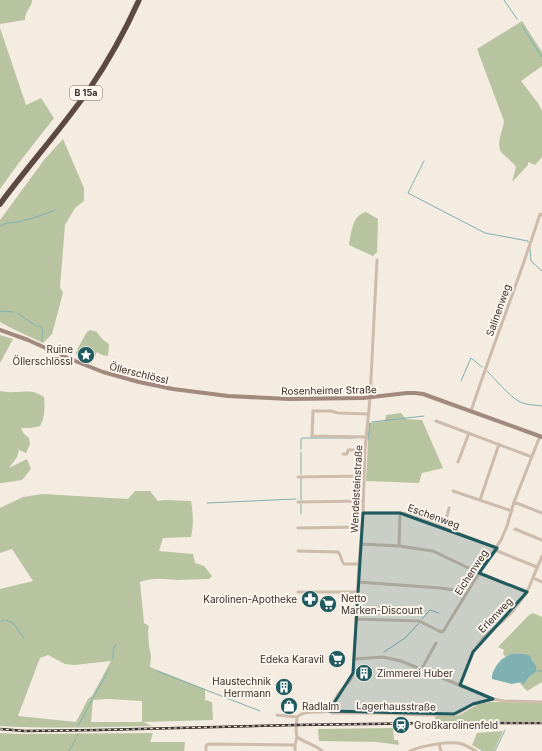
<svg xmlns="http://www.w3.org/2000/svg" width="542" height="751" font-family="Inter,sans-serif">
<rect width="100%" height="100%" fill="#f4ebe1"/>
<path fill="#b8c4a0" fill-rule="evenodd" d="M0,0h32c0,6 -4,8 -6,14 -1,2 -1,4 -1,6l-25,4z
M522,21l20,31v14l-21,15 17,22 4,8v46l-7,8 -7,-3v3l-16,17 4,-15c-4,-6 -9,-9 -14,-14 -7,-8 1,-22 2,-32l-27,-72z
M0,28l26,77 15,-7 13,20 -36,46 -18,25z
M63,139l21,49v13l-9,7 -10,17 -5,62 3,6 -11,41 -9,9 -30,-14 -13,-7v-102l44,-60z
M366,212l12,7 -1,33 -4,4 -24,-11c2,-11 3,-30 17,-33z
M90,330l7,2 5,7 7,5 -1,12 -6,-1 -5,-3 -4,9c-9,3 -14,1 -17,-8 3,-8 7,-14 11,-21z
M0,335l13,4 -13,24z
M0,391c4,0 9,2 13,1 13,0 19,-3 31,5 1,9 1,21 -4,29l-9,2h-10l3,6 5,4 1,6 -4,9 -7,-3 -2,7 -8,11 18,-9 4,10 -9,11 -20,3h-2z
M401,413l5,6 16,1 21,48 -21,5 -3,10 -53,-2 3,-58 16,-2 1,-6z
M135,491h15l8,10 7,-1 26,1c2,12 3,23 0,36l-28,1 -4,13 34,3 2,9 9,3 8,10 -3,3c-11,0 -21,1 -32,1 -13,-1 -25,-3 -37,2l4,41 5,3 -1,5 1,15 2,10 -1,11 55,22v11l7,2 1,18 -70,2 9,4c-50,1 -101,3 -152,0v-137l33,-8 -21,-32 -12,4v-45l23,-11 20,-3 85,5zM48,655l17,9 9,1 37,-4 -19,35 -4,3 -12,23 -58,-6 22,-58zM108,699l34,2v21h-51l2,-22z
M533,613l9,4v65l-15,9 -8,-9h2l4,1 4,-6 7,-5c1,-4 -1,-5 -3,-9 -1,-2 -1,-4 -3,-6 -5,-6 -18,-3 -24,0l-3,-3 1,-4 -6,-3 31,-32z
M491,702l51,1v18l-99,1 -7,-1 -1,-5h19l6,-1 18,-11z
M393,728l1,12h4l1,5 -22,-3 -58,-1 -1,-12z
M503,731l-9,20h-12l-10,-6 5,-12z
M0,733l20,1 133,-1 -3,9h35l-1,9h-184z"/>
<path fill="#7fb0b2" d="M511,654c5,0 15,-2 20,3 0,1 0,2 1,3 3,5 5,5 4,12l-7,5 -4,6 -2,1 -2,-2 -9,2 -20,-5c-1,-6 5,-15 10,-20 3,-2 6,-3 9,-5z"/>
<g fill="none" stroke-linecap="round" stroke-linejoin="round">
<path stroke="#7fb0b2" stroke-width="1" d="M504,0l13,19
M522,26l20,31
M424,161l-16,32 77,40 43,8v1
M0,226c7,-4 11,-3 18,-4 13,-3 25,-7 37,-12
M530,249l1,12 11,10
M0,312l3,-1 10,1
M17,313l19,13h5l2,5 -1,4v6
M487,371c9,9 22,25 33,31 6,3 15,3 22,4
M461,381l10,-23 11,9
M372,422l52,-6
M368,439l2,-16
M301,449v-10l1,-1h52
M301,474v-22
M301,479v21
M207,503l89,-4
M301,514v-10
M422,619l8,-9 9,3
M6,620l7,3 11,15
M0,622l4,-2
M384,652l21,-14 14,-15
M113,659v-9l3,-6
M157,671l103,40
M537,671h5
M78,726l31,-57
M77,736l1,-2
M69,751l7,-12
M495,751l10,-21"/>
<path stroke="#cdbbac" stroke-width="3" d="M471,411c22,-66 48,-131 69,-197l2,1
M436,421l96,36
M366,437l-54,-1 1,-25h18l7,2 30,1
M343,454h4l1,-4h17
M458,462l11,-29
M298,477l66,-1
M453,491l59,20
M480,500l19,-56
M298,502l65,-1
M514,502l28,11
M363,513h37l8,1 15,4 21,10 53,20
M298,528l64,-1
M444,528l5,-20
M515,529l27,11
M361,544l38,2 34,5 46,22 48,19
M399,546l1,-33
M495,550l42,17
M298,551l40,1c4,3 2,8 6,12h15
M533,578l9,4
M358,582l82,6 14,2 12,5
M298,592h59
M356,619l63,2 20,10 3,1 2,-2 35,-57 22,-33 6,-14 7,-24 26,-66
M354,659l29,-2 18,4 92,38 11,2 38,1
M421,670l15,-27
M460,685l13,-33 12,-16 20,-17 7,-7 15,-20 15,-36
M329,711l9,-17 13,-15 2,-6 6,-109 4,-51 2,-63 5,-52 7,-138
M277,715l20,2
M297,717c8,-8 21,-3 32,-6l3,2h41l56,2 25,-1 5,-1 14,-9 6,-2 14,-3
M297,717l-1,13 1,7c8,6 17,7 25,14
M439,744l2,7
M206,751v-5l2,-2 87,1
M295,751v-6l2,-8
M410,751c11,-5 41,-11 52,-7 5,2 10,5 14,7"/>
<path stroke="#a18a7d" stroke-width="4" d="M0,330l28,10 42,19 33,13 36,10 34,7 55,7 61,3 74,-1 44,-5h8l8,1 119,43"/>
<path stroke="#5c4a42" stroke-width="5.5" d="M0,204c29,-39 62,-76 90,-116 19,-28 35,-57 49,-88"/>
<defs>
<path id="rail" d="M0,729l25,2 74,-1 197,-5 142,-2h104"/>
</defs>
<use href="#rail" stroke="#3b302b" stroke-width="2.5"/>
<use href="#rail" stroke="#fbf5ee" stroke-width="1" stroke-dasharray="3" stroke-linecap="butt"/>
</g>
<path fill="#1f5a5e" fill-opacity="0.2" stroke="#1f5a5e" stroke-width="3" stroke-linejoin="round" d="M363,513h37l97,35 -18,25 48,19 -54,60 -13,33 33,14 -20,5 -19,10 -125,-3 24,-38z"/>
<defs>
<symbol id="sight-disc" viewBox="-11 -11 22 22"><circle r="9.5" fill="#1f5a5e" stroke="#fbf5ee"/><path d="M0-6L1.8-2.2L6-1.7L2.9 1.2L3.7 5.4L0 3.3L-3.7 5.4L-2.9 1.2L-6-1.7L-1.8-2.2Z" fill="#fff"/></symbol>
<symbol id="pharmacy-disc" viewBox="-11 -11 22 22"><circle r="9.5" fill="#1f5a5e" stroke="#fbf5ee"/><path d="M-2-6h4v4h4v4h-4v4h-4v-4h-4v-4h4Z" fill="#fff"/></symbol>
<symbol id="supermarket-disc" viewBox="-11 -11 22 22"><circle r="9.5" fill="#1f5a5e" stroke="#fbf5ee"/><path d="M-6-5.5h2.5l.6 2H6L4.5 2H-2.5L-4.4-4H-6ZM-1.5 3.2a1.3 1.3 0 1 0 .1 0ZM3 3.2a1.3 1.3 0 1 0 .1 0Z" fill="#fff"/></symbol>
<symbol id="building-disc" viewBox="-11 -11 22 22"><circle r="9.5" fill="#1f5a5e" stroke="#fbf5ee"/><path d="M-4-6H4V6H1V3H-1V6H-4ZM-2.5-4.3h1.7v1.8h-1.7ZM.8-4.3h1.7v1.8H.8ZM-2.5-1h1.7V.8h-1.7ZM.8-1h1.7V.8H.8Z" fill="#fff"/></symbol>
<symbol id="shop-disc" viewBox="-11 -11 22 22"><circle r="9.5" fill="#1f5a5e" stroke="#fbf5ee"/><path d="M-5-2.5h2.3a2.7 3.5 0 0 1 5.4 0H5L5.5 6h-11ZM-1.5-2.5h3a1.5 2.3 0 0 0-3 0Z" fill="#fff"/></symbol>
<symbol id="station-disc" viewBox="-11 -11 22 22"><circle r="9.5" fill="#1f5a5e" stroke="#fbf5ee"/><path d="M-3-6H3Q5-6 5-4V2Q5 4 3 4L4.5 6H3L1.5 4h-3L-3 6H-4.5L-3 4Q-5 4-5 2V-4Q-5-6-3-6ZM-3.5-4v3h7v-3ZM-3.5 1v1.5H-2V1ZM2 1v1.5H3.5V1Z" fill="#fff"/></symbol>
</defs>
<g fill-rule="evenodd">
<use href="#sight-disc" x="76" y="345" width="20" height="20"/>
<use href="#pharmacy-disc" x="300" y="589" width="20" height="20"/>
<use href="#supermarket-disc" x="318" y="594" width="20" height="20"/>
<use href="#supermarket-disc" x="327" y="649" width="20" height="20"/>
<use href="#building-disc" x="354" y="663" width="20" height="20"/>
<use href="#building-disc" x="274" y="677" width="20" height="20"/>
<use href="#shop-disc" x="279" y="696" width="20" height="20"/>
<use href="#station-disc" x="391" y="715" width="20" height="20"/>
</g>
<g text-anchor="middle" stroke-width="4" stroke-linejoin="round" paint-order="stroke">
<rect fill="#fbf5ee" stroke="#756b66" stroke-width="1" x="70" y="86" width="32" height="14" rx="3"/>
<g font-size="9" font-weight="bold" fill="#3b302b">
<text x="86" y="96">B 15a</text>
</g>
<g font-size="10" fill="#3b302b" stroke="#fbf5ee">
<text transform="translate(498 310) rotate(-70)" y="4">Salinenweg</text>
<text transform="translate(139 373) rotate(14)" y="4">Öllerschlössl</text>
<text transform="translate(329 390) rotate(-1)" y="4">Rosenheimer Straße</text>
<text transform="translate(356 489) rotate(-87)" y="4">Wendelsteinstraße</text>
<text transform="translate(434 516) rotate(20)" y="4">Eschenweg</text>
<text transform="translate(471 572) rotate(-57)" y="4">Eichenweg</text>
<text transform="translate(495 615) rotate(-46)" y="4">Erlenweg</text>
<text transform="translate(396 706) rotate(1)" y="4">Lagerhausstraße</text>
</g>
<g font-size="10" fill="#3b302b" stroke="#fbf5ee" text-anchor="end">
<text x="73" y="353">Ruine<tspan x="73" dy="12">Öllerschlössl</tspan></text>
<text x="341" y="602" text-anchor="start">Netto<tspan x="341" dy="12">Marken-Discount</tspan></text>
<text x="297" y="603">Karolinen-Apotheke</text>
<text x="324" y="663">Edeka Karavil</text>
<text x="377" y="677" text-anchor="start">Zimmerei Huber</text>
<text x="271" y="685">Haustechnik<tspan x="271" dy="12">Herrmann</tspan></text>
<text x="302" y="710" text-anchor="start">Radlalm</text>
<text x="414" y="729" text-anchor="start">Großkarolinenfeld</text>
</g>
</g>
</svg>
